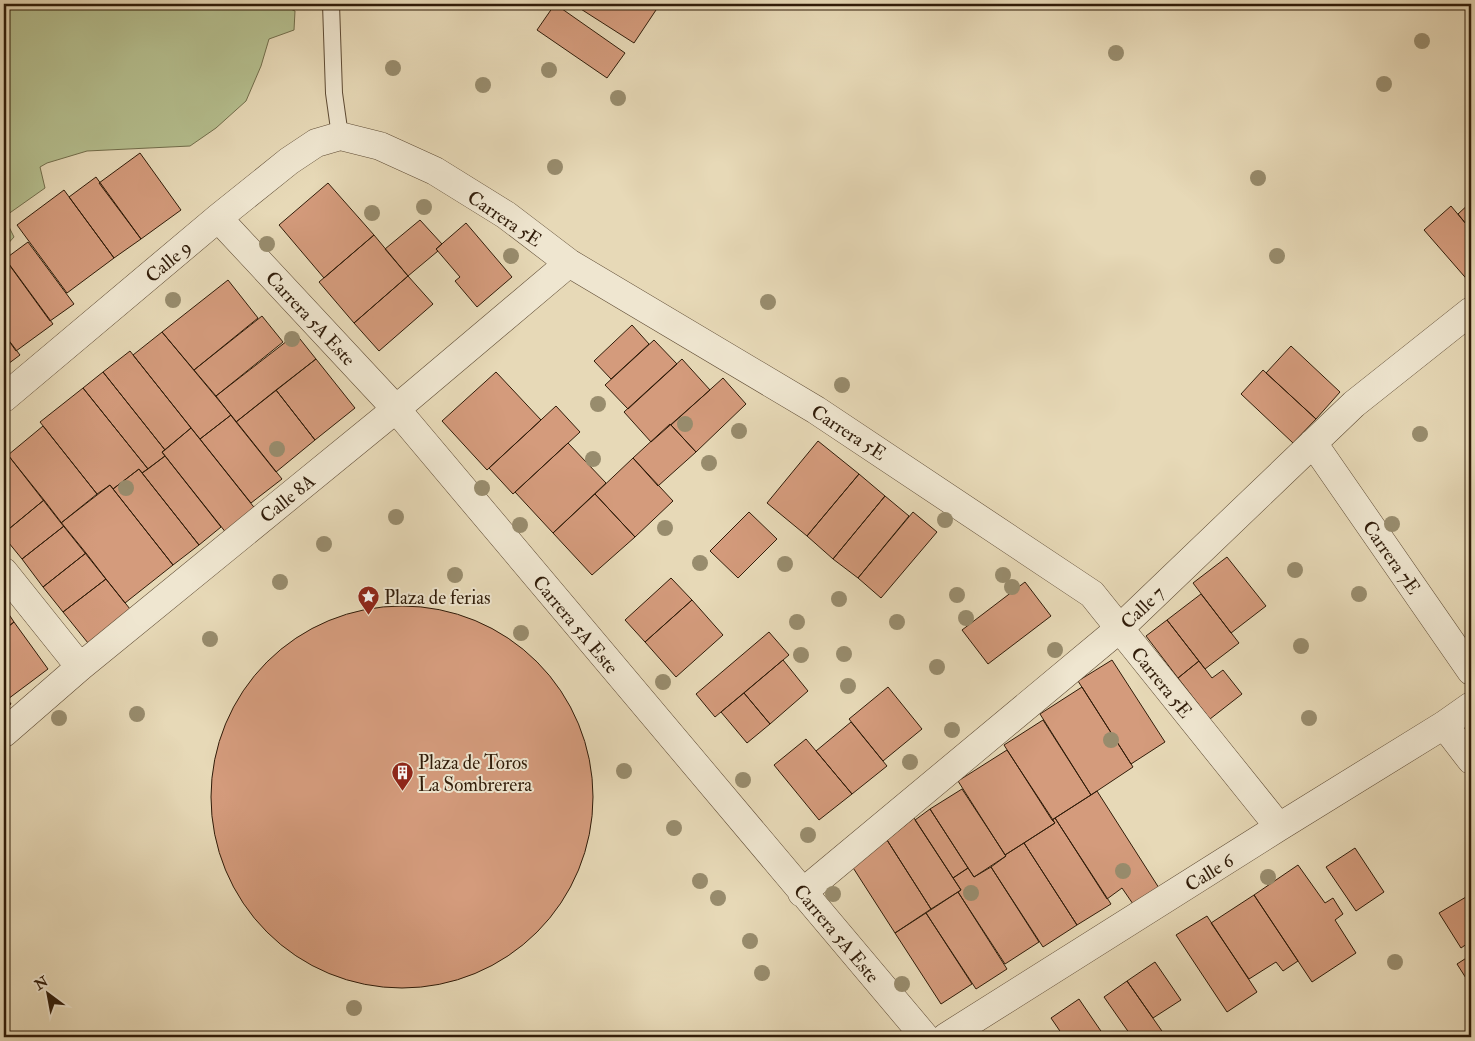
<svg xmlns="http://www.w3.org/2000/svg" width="1475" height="1041" font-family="'IM FELL Double Pica',serif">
<rect width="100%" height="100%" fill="#e7d9b7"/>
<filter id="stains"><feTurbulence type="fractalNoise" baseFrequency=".004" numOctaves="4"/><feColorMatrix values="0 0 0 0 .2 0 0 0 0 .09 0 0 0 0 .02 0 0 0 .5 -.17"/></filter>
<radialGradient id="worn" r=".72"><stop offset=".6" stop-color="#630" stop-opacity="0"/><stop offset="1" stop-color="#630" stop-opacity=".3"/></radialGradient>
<path fill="#b5bf8f" stroke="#726e4c" d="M4,4h276l15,7 -1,19 -25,9 -8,27 -15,35 -30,27 -26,18 -103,5 -40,12 -7,4 5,21 -41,29 10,20 -10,11z"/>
<path fill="#d49b7c" stroke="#301c09" d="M555,4l70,49 -18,25 -70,-48z
M573,4h87l-26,39z
M140,153l41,57 -40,29 -42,-56z
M96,177l45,62 -27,19 -45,-61z
M328,183l46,52 -50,43 -45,-53z
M64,190l50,68 -47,35 -50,-68z
M1471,202v28l-13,-16z
M1451,206l20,24v54l-47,-54z
M420,220l22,24 -6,5 2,2 -30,25 -23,-27z
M466,223l46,54 -35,30 -22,-26 5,-4 -24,-28z
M374,235l34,41 -54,47 -35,-41z
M28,242l46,62 -24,17 -45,-62z
M9,264l44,60 -37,27 -12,-17v-66z
M408,276l25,28 -54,47 -25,-28z
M228,280l30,38 -64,52 -32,-38z
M262,316l21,26 -67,54 -22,-26z
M632,325l17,19 -38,35 -17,-18z
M162,332l69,83 -31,24 -67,-84z
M4,334l16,21 -16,12z
M296,334l20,25 -80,63 -20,-26z
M654,340l23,24 -49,45 -23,-24z
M1291,346l49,46 -24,27 -50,-46z
M130,351l61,77 -26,22 -62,-78z
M316,359l39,49 -40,32 -39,-50z
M682,359l28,31 -59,52 -27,-30z
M1263,370l53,49 -23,24 -52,-49z
M103,372l62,78 -3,2 3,4 -17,13 -65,-81z
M496,372l45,48 -54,50 -45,-49z
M723,378l23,26 -50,48 -25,-27z
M83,388l65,81 -6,4 -3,-4 -26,20 -3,-4 -13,9 -57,-72z
M276,390l39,50 -39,32 -40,-50z
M556,406l24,26 -67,62 -24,-26z
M231,415l51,64 -31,24 -51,-64z
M670,424l26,28 -38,34 -25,-28z
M43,426l54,68 -36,29 -53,-68z
M191,428l66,83 -30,23 -65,-82z
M818,441l41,33 -52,62 -40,-33z
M568,443l38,40 -53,50 -38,-41z
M8,455l36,45 -40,33v-75z
M165,456l56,71 -22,18 -57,-72z
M633,458l40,43 -38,36 -40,-43z
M139,469l60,76 -26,20 -60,-76z
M859,474l26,22 -52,63 -26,-23z
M110,485l63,80 -48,38 -64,-80z
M595,494l40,43 -43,38 -39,-42z
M885,496l24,20 -51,62 -25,-19z
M44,500l20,26 -42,33 -18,-22v-4z
M749,512l28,27 -39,39 -28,-27z
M913,512l24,20 -56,66 -23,-20z
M64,526l22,27 -43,34 -21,-28z
M86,553l20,26 -43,33 -20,-25z
M1227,557l39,49 -35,27 -38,-50z
M671,578l21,22 -47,42 -20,-22z
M106,579l24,30 -42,34 -25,-31z
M1025,582l26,34 -63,48 -26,-34z
M1201,594l38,49 -34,26 -38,-49z
M692,600l31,35 -47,42 -31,-35z
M211 797a191 191 0 1 1 382 0a191 191 0 1 1-382 0Z
M4,607l10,15 -10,8z
M1167,620l32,41 -21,17 -32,-42z
M14,622l34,47 -40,30 -4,-5v-64z
M769,632l20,23 -74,62 -19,-23z
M783,660l25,31 -38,33 -26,-31z
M1112,660l53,82 -34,22 -53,-83z
M1199,661l13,17 11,-8 19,24 -32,25 -32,-41z
M888,687l34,42 -39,32 -34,-42z
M1082,687l51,80 -42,28 -51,-81z
M744,693l26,31 -23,19 -26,-31z
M4,694l7,10 -7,5z
M1043,720l48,75 -39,25 -48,-75z
M851,722l36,44 -35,28 -36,-43z
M806,739l46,55 -33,26 -45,-55z
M1007,750l48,73 -50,32 -47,-74z
M962,789l44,67 -32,21 -44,-68z
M1097,791l62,97 -26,16 -11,-16 -15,11 -52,-81z
M930,809l38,59 -15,10 -38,-58z
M914,818l47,72 -30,19 -44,-69z
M1055,818l56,86 -34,21 -53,-82 31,-20 -3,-3z
M887,840l44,69 -36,24 -45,-70z
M1024,843l53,82 -34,22 -52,-80 15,-11 -1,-1z
M1355,848l29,44 -28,19 -30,-44z
M1298,865l27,38 8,-5 10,16 -8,6 21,33 -44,29 -58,-87z
M991,867l48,75 -34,22 -47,-72 3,-2 -8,-12 15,-10 6,9z
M958,892l49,77 -31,20 -50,-76z
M1471,894v47l-10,7 -22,-35z
M1254,895l44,66 -15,10 -7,-9 -27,17 -38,-56z
M926,913l46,71 -31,20 -46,-71z
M1207,916l50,76 -30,20 -51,-77z
M1471,955v31l-14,-22z
M1155,962l26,38 -28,18 -26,-37z
M1127,981l37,53 -4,3h-28l-28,-40z
M1079,999l26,38h-41l-13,-19z"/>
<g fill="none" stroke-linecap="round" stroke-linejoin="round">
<defs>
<path id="lane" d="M331,4l3,89 6,43"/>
<path id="street" d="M218,218l178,191 529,628
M4,398l214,-180 71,-57 27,-18 24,-7 40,10 55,25 71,44 63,48 247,147 276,184 187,233
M1313,443l158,228
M4,572l76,95
M1444,725l27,35
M4,733l76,-66 316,-258 173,-146
M802,893l317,-264 235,-225 117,-93
M946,1037l333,-210 165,-102 27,-19"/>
</defs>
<use href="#lane" stroke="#5e4b34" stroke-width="18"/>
<use href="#street" stroke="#5e4b34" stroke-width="29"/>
<use href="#lane" stroke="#efe6d0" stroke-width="16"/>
<use href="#street" stroke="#efe6d0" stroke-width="28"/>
</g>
<g fill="#988c6d">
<circle cx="1422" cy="41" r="8"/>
<circle cx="1116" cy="53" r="8"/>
<circle cx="393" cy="68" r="8"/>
<circle cx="549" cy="70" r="8"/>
<circle cx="1384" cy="84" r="8"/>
<circle cx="483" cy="85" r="8"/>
<circle cx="618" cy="98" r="8"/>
<circle cx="555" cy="167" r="8"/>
<circle cx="1258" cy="178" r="8"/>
<circle cx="424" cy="207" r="8"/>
<circle cx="372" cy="213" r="8"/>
<circle cx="267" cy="244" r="8"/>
<circle cx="511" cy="256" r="8"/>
<circle cx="1277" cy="256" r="8"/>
<circle cx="173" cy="300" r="8"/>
<circle cx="768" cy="302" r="8"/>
<circle cx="292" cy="339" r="8"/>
<circle cx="842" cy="385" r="8"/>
<circle cx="598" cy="404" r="8"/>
<circle cx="685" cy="424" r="8"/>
<circle cx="739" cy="431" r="8"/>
<circle cx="1420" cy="434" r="8"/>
<circle cx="277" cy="449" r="8"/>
<circle cx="593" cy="459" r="8"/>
<circle cx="709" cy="463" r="8"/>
<circle cx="126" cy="488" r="8"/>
<circle cx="482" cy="488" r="8"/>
<circle cx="396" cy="517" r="8"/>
<circle cx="945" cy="520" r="8"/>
<circle cx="1392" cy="524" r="8"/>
<circle cx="520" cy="525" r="8"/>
<circle cx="665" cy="528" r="8"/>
<circle cx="324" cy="544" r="8"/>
<circle cx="700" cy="563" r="8"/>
<circle cx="785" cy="564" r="8"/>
<circle cx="1295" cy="570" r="8"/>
<circle cx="455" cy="575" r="8"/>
<circle cx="1003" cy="575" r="8"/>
<circle cx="280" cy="582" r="8"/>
<circle cx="1012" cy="587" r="8"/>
<circle cx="1359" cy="594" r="8"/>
<circle cx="957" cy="595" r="8"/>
<circle cx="839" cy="599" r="8"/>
<circle cx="966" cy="618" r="8"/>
<circle cx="797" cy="622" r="8"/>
<circle cx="897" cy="622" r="8"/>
<circle cx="521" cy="633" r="8"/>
<circle cx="210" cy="639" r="8"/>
<circle cx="1301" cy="646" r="8"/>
<circle cx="1055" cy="650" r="8"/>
<circle cx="844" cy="654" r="8"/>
<circle cx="801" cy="655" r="8"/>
<circle cx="937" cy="667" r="8"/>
<circle cx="663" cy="682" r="8"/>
<circle cx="848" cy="686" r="8"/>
<circle cx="137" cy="714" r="8"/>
<circle cx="59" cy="718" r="8"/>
<circle cx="1309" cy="718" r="8"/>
<circle cx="952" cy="730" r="8"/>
<circle cx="1111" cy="740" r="8"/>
<circle cx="910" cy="762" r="8"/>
<circle cx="624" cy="771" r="8"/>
<circle cx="743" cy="780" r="8"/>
<circle cx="674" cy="828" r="8"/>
<circle cx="808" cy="835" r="8"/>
<circle cx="1123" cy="871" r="8"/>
<circle cx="1268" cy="877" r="8"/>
<circle cx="700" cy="881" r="8"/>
<circle cx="971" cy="893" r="8"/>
<circle cx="833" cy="894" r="8"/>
<circle cx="718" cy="898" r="8"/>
<circle cx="750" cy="941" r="8"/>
<circle cx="1395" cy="962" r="8"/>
<circle cx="762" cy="973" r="8"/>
<circle cx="902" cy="984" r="8"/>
<circle cx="354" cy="1008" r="8"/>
</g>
<defs>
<symbol id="sight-pin" viewBox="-11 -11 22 30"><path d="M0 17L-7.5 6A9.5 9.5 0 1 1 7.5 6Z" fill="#8f2418" stroke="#efe6d0"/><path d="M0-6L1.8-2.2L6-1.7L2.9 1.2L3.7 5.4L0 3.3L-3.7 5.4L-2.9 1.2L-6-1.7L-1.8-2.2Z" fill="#fff"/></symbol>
<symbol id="building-pin" viewBox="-11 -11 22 30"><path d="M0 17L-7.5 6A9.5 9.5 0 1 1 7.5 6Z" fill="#8f2418" stroke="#efe6d0"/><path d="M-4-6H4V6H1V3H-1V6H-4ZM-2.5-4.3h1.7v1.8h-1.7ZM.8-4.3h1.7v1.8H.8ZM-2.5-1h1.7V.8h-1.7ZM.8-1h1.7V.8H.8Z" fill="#fff"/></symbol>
</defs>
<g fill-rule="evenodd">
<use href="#sight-pin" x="356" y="584" width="25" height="34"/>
<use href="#building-pin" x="390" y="760" width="25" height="34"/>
</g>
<g text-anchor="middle" stroke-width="4" stroke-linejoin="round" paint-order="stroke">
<g font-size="19" fill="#301c09" stroke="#efe6d0">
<text transform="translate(505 218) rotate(34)" y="7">Carrera 5E</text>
<text transform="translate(168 261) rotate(-40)" y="7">Calle 9</text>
<text transform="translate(311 318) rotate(47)" y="7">Carrera 5A Este</text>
<text transform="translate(849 432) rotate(33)" y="7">Carrera 5E</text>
<text transform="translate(287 498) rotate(-39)" y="7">Calle 8A</text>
<text transform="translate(1392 557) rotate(55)" y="7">Carrera 7E</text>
<text transform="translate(1142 607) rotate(-44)" y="7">Calle 7</text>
<text transform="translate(576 624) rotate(50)" y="7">Carrera 5A Este</text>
<text transform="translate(1162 682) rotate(51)" y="7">Carrera 5E</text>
<text transform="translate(1209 872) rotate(-32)" y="7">Calle 6</text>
<text transform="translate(837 933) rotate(50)" y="7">Carrera 5A Este</text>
</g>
<g font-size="19" fill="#301c09" stroke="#efe6d0" text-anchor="start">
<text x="384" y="604">Plaza de ferias</text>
<text x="418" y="769">Plaza de Toros<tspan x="418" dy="22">La Sombrerera</tspan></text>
</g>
</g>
<rect width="1475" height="1041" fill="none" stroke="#e7d9b7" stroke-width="20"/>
<rect x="5" y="5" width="1465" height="1031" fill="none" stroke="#301c09" stroke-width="2.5"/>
<rect x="10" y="10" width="1455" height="1021" fill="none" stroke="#301c09"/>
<g transform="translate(48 994) rotate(328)" stroke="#efe6d0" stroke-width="4" paint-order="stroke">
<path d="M0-4L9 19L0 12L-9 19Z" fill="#301c09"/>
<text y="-8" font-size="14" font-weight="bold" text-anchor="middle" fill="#301c09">N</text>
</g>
<rect width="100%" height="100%" filter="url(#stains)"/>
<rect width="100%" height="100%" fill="url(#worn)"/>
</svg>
